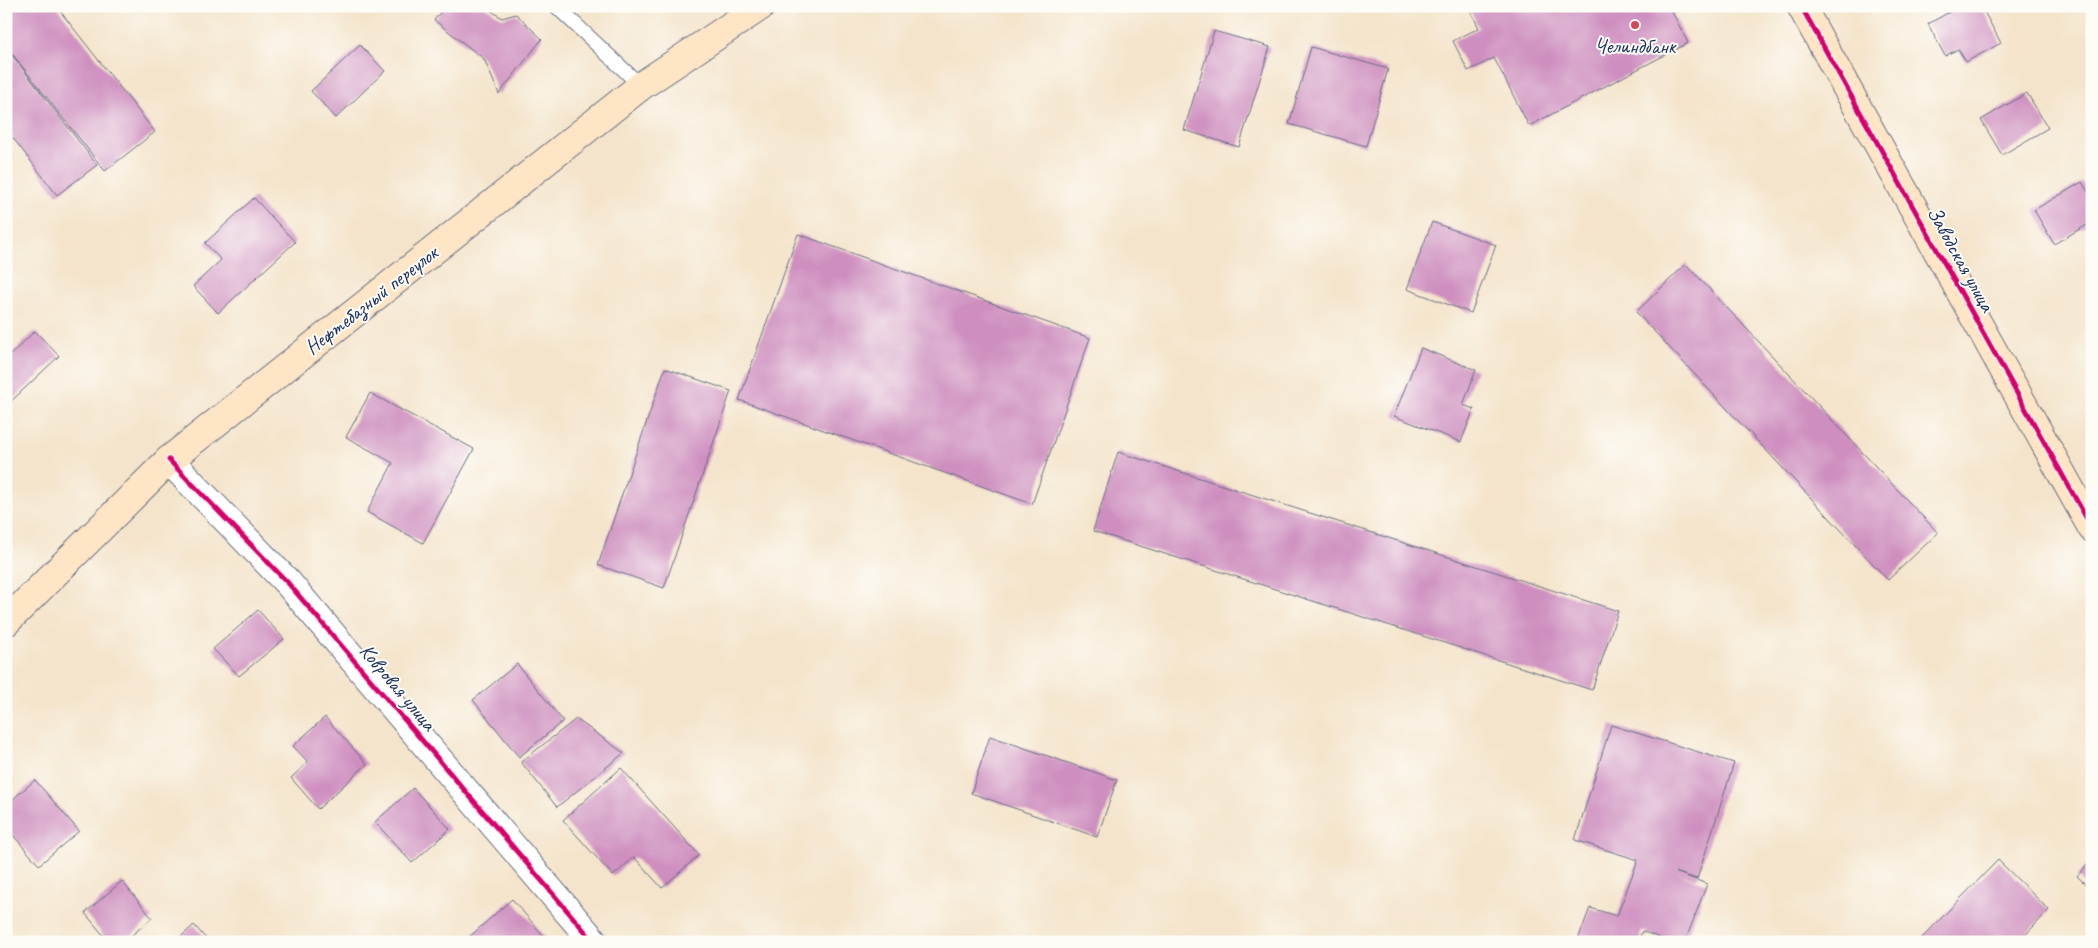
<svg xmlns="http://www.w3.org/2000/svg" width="2098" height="948" font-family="Caveat,sans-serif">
<rect width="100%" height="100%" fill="#fdfcf7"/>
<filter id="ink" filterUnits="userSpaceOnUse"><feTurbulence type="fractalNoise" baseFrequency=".02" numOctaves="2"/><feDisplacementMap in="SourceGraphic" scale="10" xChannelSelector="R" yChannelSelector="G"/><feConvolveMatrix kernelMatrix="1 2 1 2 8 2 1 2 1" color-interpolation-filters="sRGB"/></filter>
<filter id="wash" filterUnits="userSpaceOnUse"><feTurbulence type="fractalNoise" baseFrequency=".0096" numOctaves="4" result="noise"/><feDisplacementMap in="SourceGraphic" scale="20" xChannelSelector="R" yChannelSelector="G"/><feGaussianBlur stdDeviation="1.12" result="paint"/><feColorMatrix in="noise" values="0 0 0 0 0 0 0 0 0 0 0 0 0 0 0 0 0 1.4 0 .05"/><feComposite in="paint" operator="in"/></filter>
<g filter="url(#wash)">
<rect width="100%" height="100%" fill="#f4e4cb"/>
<g id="blocks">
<path fill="#ce8ebf" d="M6,6h50l99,126 -50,39 -99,-125z
M446,6h38l18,12 14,-4 26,25 -43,55 -15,-35 -50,-39z
M1468,6h201l19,37 -159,83 -35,-68 -26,13 -15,-30 26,-13z
M1960,6h21l20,37 -35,19 -8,-13 -13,7 -17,-32z
M1214,31l56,16 -31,100 -55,-17z
M360,45l25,26 -49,47 -25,-27z
M6,47l91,118 -40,30 -51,-66z
M1311,47l77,22 -22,77 -77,-22z
M2027,93l21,35 -46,27 -21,-35z
M2082,182l10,16v24l-38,22 -20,-34z
M254,198l41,44 -77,71 -25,-27 28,-26 -16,-17z
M1432,222l64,23 -25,68 -64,-24z
M798,234l292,104 -58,166 -293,-104z
M1686,264l252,269 -50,47 -252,-268z
M35,331l24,25 -53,50v-47z
M1421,348l55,22 -13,35 11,4 -13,33 -67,-26z
M665,368l66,23 -67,197 -66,-23z
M370,393l104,56 -51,94 -56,-31 26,-49 -47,-26z
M1118,452l500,159 -26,79 -499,-159z
M258,610l26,29 -45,37 -26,-27z
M517,664l46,57 -44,36 -46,-57z
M325,717l42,47 -49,45 -27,-31 17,-16 -15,-16z
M576,719l48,34 -67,54 -36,-45z
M1611,725l123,38 -37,116 -22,-7 32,12 -22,58h-15l-28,-11 -4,11h-61l13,-34 27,8 21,-56 -63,-20z
M990,736l127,44 -20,57 -126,-44z
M621,768l78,87 -37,33 -28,-31 -21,19 -50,-56z
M35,780l44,51 -40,34 -33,-38v-22z
M413,788l37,41 -38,34 -37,-41z
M1998,860l51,50 -30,32h-101z
M2092,860v31l-15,-15z
M122,881l30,37 -28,24h-15l-24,-29z
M512,899l37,43h-80l-2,-3z
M194,925l15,17h-34z"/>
</g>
</g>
<g filter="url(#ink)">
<use href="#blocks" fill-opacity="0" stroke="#676e84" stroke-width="1"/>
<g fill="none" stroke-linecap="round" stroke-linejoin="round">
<defs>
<path id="lane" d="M556,6l85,80"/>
<path id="street" d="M169,460l119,123 306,359"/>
<path id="secondary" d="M1801,6l291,522
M6,622l163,-162 472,-374 120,-80"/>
</defs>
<use href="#lane" stroke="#676e84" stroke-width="16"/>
<use href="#street" stroke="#676e84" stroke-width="30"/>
<use href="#secondary" stroke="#676e84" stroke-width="30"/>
<use href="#lane" stroke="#fff" stroke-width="14"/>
<use href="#street" stroke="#fff" stroke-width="28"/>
<use href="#secondary" stroke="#fde5c5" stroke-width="28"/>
<defs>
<path id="cycleway" d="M1801,6l291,522
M169,460l119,123 306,359"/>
</defs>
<use href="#cycleway" stroke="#fdfcf7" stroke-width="8"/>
<use href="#cycleway" stroke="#d6006c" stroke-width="5"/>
</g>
</g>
<circle fill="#d1495b" stroke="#fdfcf7" stroke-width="2" cx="1635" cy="25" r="5"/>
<g text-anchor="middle" stroke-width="4" stroke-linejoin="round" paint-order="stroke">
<g font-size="21" fill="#1b2f5e" stroke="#fdfcf7">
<text x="1635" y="53">Челиндбанк</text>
</g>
<g font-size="21" fill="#1b2f5e" stroke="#fdfcf7">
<text transform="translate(1961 259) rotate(61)" y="7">Заводская улица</text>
<text transform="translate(371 300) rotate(-38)" y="7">Нефтебазный переулок</text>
<text transform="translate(398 687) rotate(50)" y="7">Ковровая улица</text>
</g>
</g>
<rect width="2098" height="948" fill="none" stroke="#fdfcf7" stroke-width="25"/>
</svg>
